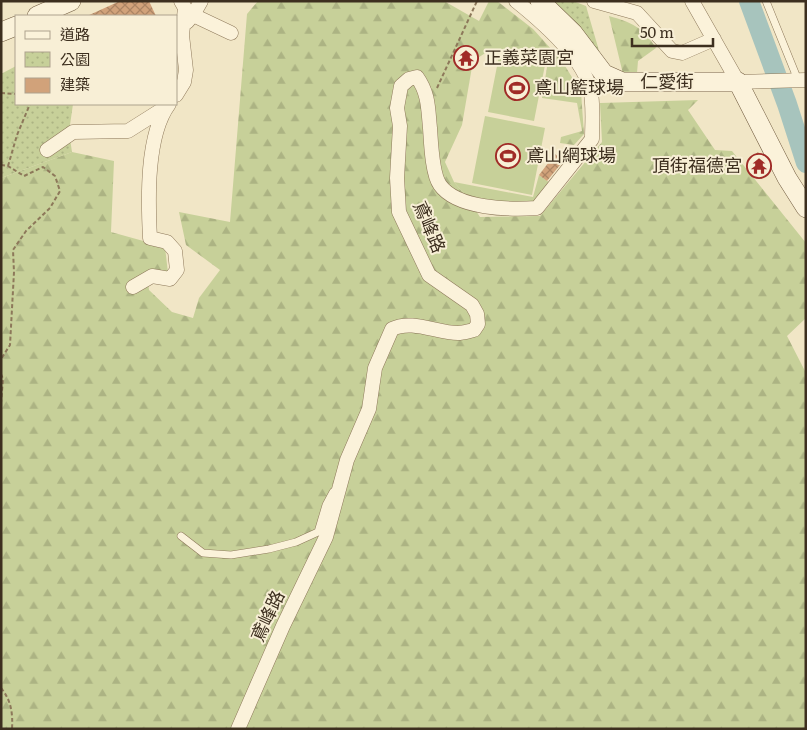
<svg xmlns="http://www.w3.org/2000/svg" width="807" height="730" font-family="Literata,'Noto Sans TC',serif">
<defs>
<pattern id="forest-firs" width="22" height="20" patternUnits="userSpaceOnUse" patternTransform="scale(1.25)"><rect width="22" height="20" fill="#c7d099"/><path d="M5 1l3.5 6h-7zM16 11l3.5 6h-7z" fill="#acb383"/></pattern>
<pattern id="park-dots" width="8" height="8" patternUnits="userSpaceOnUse" patternTransform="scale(1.25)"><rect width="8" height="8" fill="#c7d099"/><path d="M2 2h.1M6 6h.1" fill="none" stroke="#acb383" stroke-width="1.8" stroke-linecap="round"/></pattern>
<pattern id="building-cross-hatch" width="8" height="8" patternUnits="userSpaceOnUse" patternTransform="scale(1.25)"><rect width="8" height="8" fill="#d1a27a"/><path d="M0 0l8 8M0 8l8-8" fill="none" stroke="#ab8463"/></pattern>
</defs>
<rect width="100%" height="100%" fill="#f1e6c6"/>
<path fill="#c7d099" d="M499,56l46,9 -11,56 -46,-9z
M485,116l60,12 -13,67 -60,-12z
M539,175l11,8 -15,20 -12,2 -56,-8 -13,-15 79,15z"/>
<path fill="url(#forest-firs)" d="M258,1h186l35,20 10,-20h8l36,28 29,32 19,31 3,42 -10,11 -14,-2 1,-6 21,-6 -5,-28 -35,-5 6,-37 -58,-11 -17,11 -11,64 -17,37 9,20 13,15 13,20 60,-1 62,-74 -2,-39 98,-3 -10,10 27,40 17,1 74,92v75l-19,18 19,37v356h-805v-551l71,-26 42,9 -3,71 54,15 3,26 -21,-2 2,19 23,22 21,6 6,-20 21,-28 -34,-25 -7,-33 51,10 17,-208z
M609,16c22,6 35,12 47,32l-18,13 -1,12 -14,1z"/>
<path fill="url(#park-dots)" d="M549,1h24l13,5 16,55z
M16,66v38h57l-4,28 3,20 -71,26v-104z"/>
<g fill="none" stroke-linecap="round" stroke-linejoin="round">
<path stroke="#a7c4bd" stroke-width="20" d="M749,1l38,103 19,59"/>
</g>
<path fill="url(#building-cross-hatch)" d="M120,1h29l7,15h-69z
M758,152l12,17 -9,10 -14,-16z
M555,154l9,6 -17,21 -8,-6z"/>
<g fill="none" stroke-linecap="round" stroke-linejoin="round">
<defs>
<path id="lane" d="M766,1l32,79
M181,536l22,17 28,2 38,-6 27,-7 22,-10 8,-27 7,-13"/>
<path id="street" d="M594,1l43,12 35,38 10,2 32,-14
M692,1l46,81 68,-2
M193,15l38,18
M187,22l6,-7 8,-14
M176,95l8,-13 2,-12 -4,-35 3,-27 -4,-7
M47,150l26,-18 55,-1 38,-24
M133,287l19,-11 18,3 7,-9 -2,-19 -8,-9 -17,-4c-2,-38 -4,-103 19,-134
M238,729l45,-103 43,-89 21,-77 22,-51 6,-41 17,-39c20,-10 45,4 66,4 5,0 11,-2 16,-3l4,-6 -1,-10 -5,-9 -43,-30 -30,-63 -2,-34 3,-52 -3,-18 4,-22 8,-7 8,-2c12,17 11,32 13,51 1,14 2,46 10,57 17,24 70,25 97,23l55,-69c0,-15 2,-36 -2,-50 -7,-32 -49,-68 -74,-88"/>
<path id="secondary" d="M540,1l33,32 31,41 18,8h116l49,96 19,30
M37,16l34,-15
M1,32l15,-6"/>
</defs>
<use href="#lane" stroke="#8d785a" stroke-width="8"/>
<use href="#street" stroke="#8d785a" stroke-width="15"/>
<use href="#secondary" stroke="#6f593d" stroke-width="20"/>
<path stroke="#8d785a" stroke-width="2" stroke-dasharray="4 2.5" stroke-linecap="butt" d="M437,88l40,-87
M1,93l15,1
M1,165l7,1 16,10 19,-9 12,9 5,15 -10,17 -24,23 -13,19 1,22 -4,73 -9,14
M8,166l9,-31 13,-31
M1,374l2,5 -2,24
M1,688c10,12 12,25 11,41"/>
<use href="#lane" stroke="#fbf2da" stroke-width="7"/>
<use href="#street" stroke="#fbf2da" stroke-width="14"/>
<use href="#secondary" stroke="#fbf2da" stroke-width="19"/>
</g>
<defs>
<symbol id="temple-ring" viewBox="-11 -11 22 22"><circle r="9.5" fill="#f8efd6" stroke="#a02b27" stroke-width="1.5"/><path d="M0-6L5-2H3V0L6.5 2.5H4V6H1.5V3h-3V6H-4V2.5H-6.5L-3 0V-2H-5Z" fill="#a02b27"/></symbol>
<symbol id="stadium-ring" viewBox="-11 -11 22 22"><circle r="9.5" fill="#f8efd6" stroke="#a02b27" stroke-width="1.5"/><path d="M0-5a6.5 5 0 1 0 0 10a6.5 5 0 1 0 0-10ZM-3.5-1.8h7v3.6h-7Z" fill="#a02b27"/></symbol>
</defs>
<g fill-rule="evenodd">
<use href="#temple-ring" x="452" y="44" width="28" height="28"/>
<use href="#stadium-ring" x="503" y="74" width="28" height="28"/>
<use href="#stadium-ring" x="494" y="142" width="28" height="28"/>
<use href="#temple-ring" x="745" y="152" width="28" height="28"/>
</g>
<g text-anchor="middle" stroke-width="4" stroke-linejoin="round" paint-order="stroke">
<g font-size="18" fill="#3d2f1f" stroke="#f8efd6" text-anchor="start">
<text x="484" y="64">正義菜園宮</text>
<text x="534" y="94">鳶山籃球場</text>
<text x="526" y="162">鳶山網球場</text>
<text x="742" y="172" text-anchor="end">頂街福德宮</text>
</g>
<g font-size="18" fill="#3d2f1f" stroke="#f8efd6">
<text x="667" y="88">仁愛街</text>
<text transform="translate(429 227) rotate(67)" y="6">鳶峰路</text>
<text transform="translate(268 616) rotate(-65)" y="6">鳶峰路</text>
</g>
</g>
<rect width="807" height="730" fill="none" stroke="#3d2f1f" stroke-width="5"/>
<rect x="15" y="15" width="162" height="90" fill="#f8efd6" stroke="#ada28d"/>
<rect x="25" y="31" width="25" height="8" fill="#fbf2da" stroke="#ada28d"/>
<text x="60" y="40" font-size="15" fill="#3d2f1f">道路</text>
<rect x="25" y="52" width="25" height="15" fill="url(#park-dots)" stroke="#ada28d"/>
<text x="60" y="65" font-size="15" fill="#3d2f1f">公園</text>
<rect x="25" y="78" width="25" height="15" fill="#d1a27a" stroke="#ada28d"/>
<text x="60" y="90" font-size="15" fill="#3d2f1f">建築</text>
<path d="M632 38v8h81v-8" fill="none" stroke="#3d2f1f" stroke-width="2.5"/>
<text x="640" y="38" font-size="15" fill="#3d2f1f" stroke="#f8efd6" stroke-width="4" paint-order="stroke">50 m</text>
</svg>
